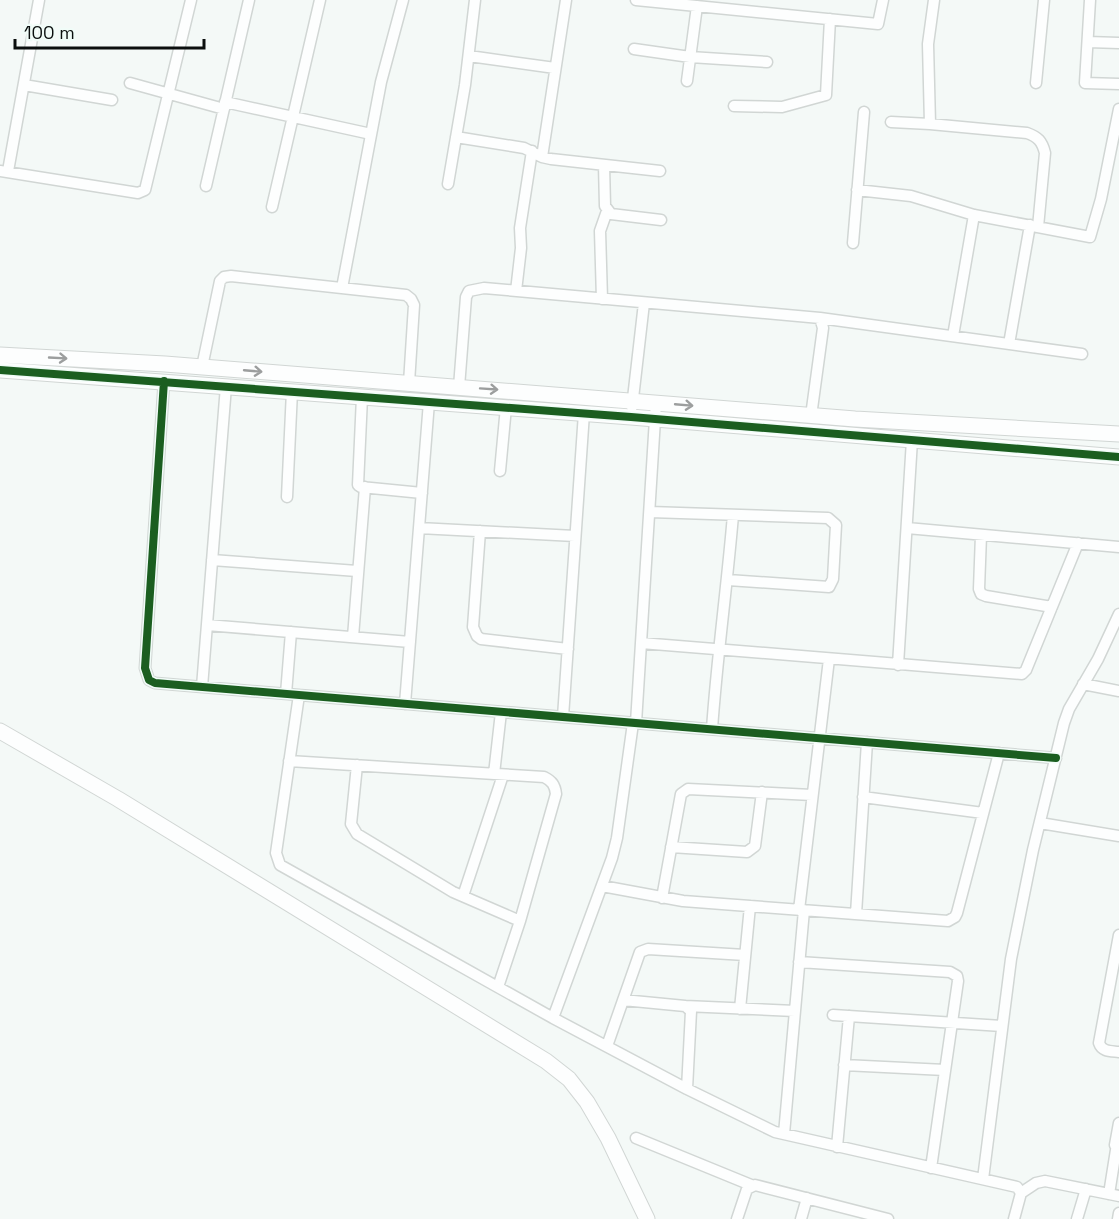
<svg xmlns="http://www.w3.org/2000/svg" width="1119" height="1219" font-family="'Space Grotesk',sans-serif">
<rect width="100%" height="100%" fill="#f4f9f7"/>
<g fill="none" stroke-linecap="round" stroke-linejoin="round">
<defs>
<path id="street" d="M636,0l242,24 5,-24
M1090,0l-5,83 34,1
M1088,42l31,1
M634,49l56,8 77,5
M469,56l86,12
M687,81l10,-75
M130,83l94,26
M1036,83l8,-83
M24,85l88,15
M225,102l146,32
M734,106l48,1 44,-12 4,-76
M891,122l39,2 97,9c11,4 15,8 18,20l-7,74
M930,124l-2,-80 6,-44
M456,137l68,11 18,9 9,2 109,12
M542,157l24,-157
M604,165l1,41 6,8 50,6
M0,171l138,22 7,-3 46,-190
M8,171l31,-171
M448,184l17,-99 10,-85
M206,186l43,-186
M857,190l54,6 63,19 116,22 11,-38 18,-90
M272,207l48,-207
M853,243l11,-131
M342,288l39,-206 22,-82
M516,291l5,-43 -1,-20 12,-77
M602,299l-2,-68 7,-20
M820,318l262,36
M953,336l21,-121
M1009,344l21,-119
M202,367l18,-86 4,-4 7,-1 175,19 5,4 3,6 -5,78
M164,381l-19,287 4,12 6,3 901,75
M459,387l7,-90 3,-6 15,-3 336,30 3,10 -12,88
M362,397l-4,88 3,2 61,6
M632,407l12,-104
M500,471l6,-64
M287,497l5,-106
M650,512l178,6 8,7 -3,54 -4,8 -101,-7
M419,528l156,8
M907,528l212,19
M480,531l-7,96 4,9 4,3 87,10
M981,535l-2,54 2,5 5,2 66,11
M212,560l145,11
M207,625l203,17
M353,637l12,-150
M641,643l381,31 4,-4 52,-127
M898,665l14,-225
M1083,684l36,7
M202,687l24,-301
M286,694l5,-62
M299,695l-23,158 4,12 273,153 134,71 88,43 242,55 4,6 -7,26
M405,704l24,-302
M563,717l21,-304
M636,723l20,-320
M712,729c5,-72 15,-142 21,-214
M289,761l255,16c8,4 11,8 12,17l-36,127 -22,66
M357,765l-6,59 6,10 96,58 67,29
M494,774l7,-62
M863,797l120,16
M1040,823l79,13
M671,847l76,5 8,-6 7,-54
M602,886l81,15 265,20 7,-4 2,-4 42,-160
M463,896l40,-121
M662,898l19,-104 7,-5 124,6
M799,910l30,-251
M856,914l11,-172
M1119,935l-20,108c3,9 12,8 20,9
M799,962l151,10 7,4 1,5 -27,187
M623,1000l62,6 6,5 -4,78
M685,1006l110,5
M740,1009l10,-103
M833,1015l169,11
M553,1018l59,-160 5,-20 16,-115
M607,1046l33,-94 8,-3 97,6
M844,1065l101,5
M1119,1123l-4,22 4,8
M784,1134l20,-224
M636,1138l115,47
M837,1147l12,-131
M983,1179l28,-220 22,-109 31,-127 5,-14 29,-50 21,-45
M1021,1193l15,-10 9,-2 74,15
M1109,1194l7,-44
M737,1219l10,-30 8,-4 133,34
M801,1219l6,-21
M1077,1219l9,-30
M1118,1219l1,-6"/>
<path id="secondary" d="M0,355l165,9 690,55 264,15
M0,370l631,47 488,40
M0,731l118,68 428,262 23,18 18,23 21,36 39,81"/>
</defs>
<use href="#street" stroke="#d1d6d4" stroke-width="13"/>
<use href="#secondary" stroke="#d1d6d4" stroke-width="17"/>
<use href="#street" stroke="#fdfefe" stroke-width="10"/>
<use href="#secondary" stroke="#fdfefe" stroke-width="15"/>
<defs>
<path id="cycleway" d="M0,370l631,47 488,40
M164,381l-19,287 4,12 6,3 901,75"/>
</defs>
<use href="#cycleway" stroke="#f1fcf8" stroke-width="11"/>
<use href="#cycleway" stroke="#1b5e20" stroke-width="8"/>
</g>
<defs><path id="oneway-shaft" d="M-6 0H5M1.5-3L5.5 0L1.5 3" fill="none" stroke-width="1.6" stroke-linecap="round" stroke-linejoin="round" transform="scale(1.5)"/></defs>
<g stroke="#9c9e9e">
<use href="#oneway-shaft" transform="translate(58 358) rotate(3)"/>
<use href="#oneway-shaft" transform="translate(253 371) rotate(5)"/>
<use href="#oneway-shaft" transform="translate(489 389) rotate(4)"/>
<use href="#oneway-shaft" transform="translate(684 405) rotate(5)"/>
</g>
<path d="M15 39v9h189v-9" fill="none" stroke="#0b0f0e" stroke-width="3"/>
<text x="24" y="39" font-size="18" fill="#0b0f0e" stroke="#f1fcf8" stroke-width="4.5" paint-order="stroke">100 m</text>
</svg>
